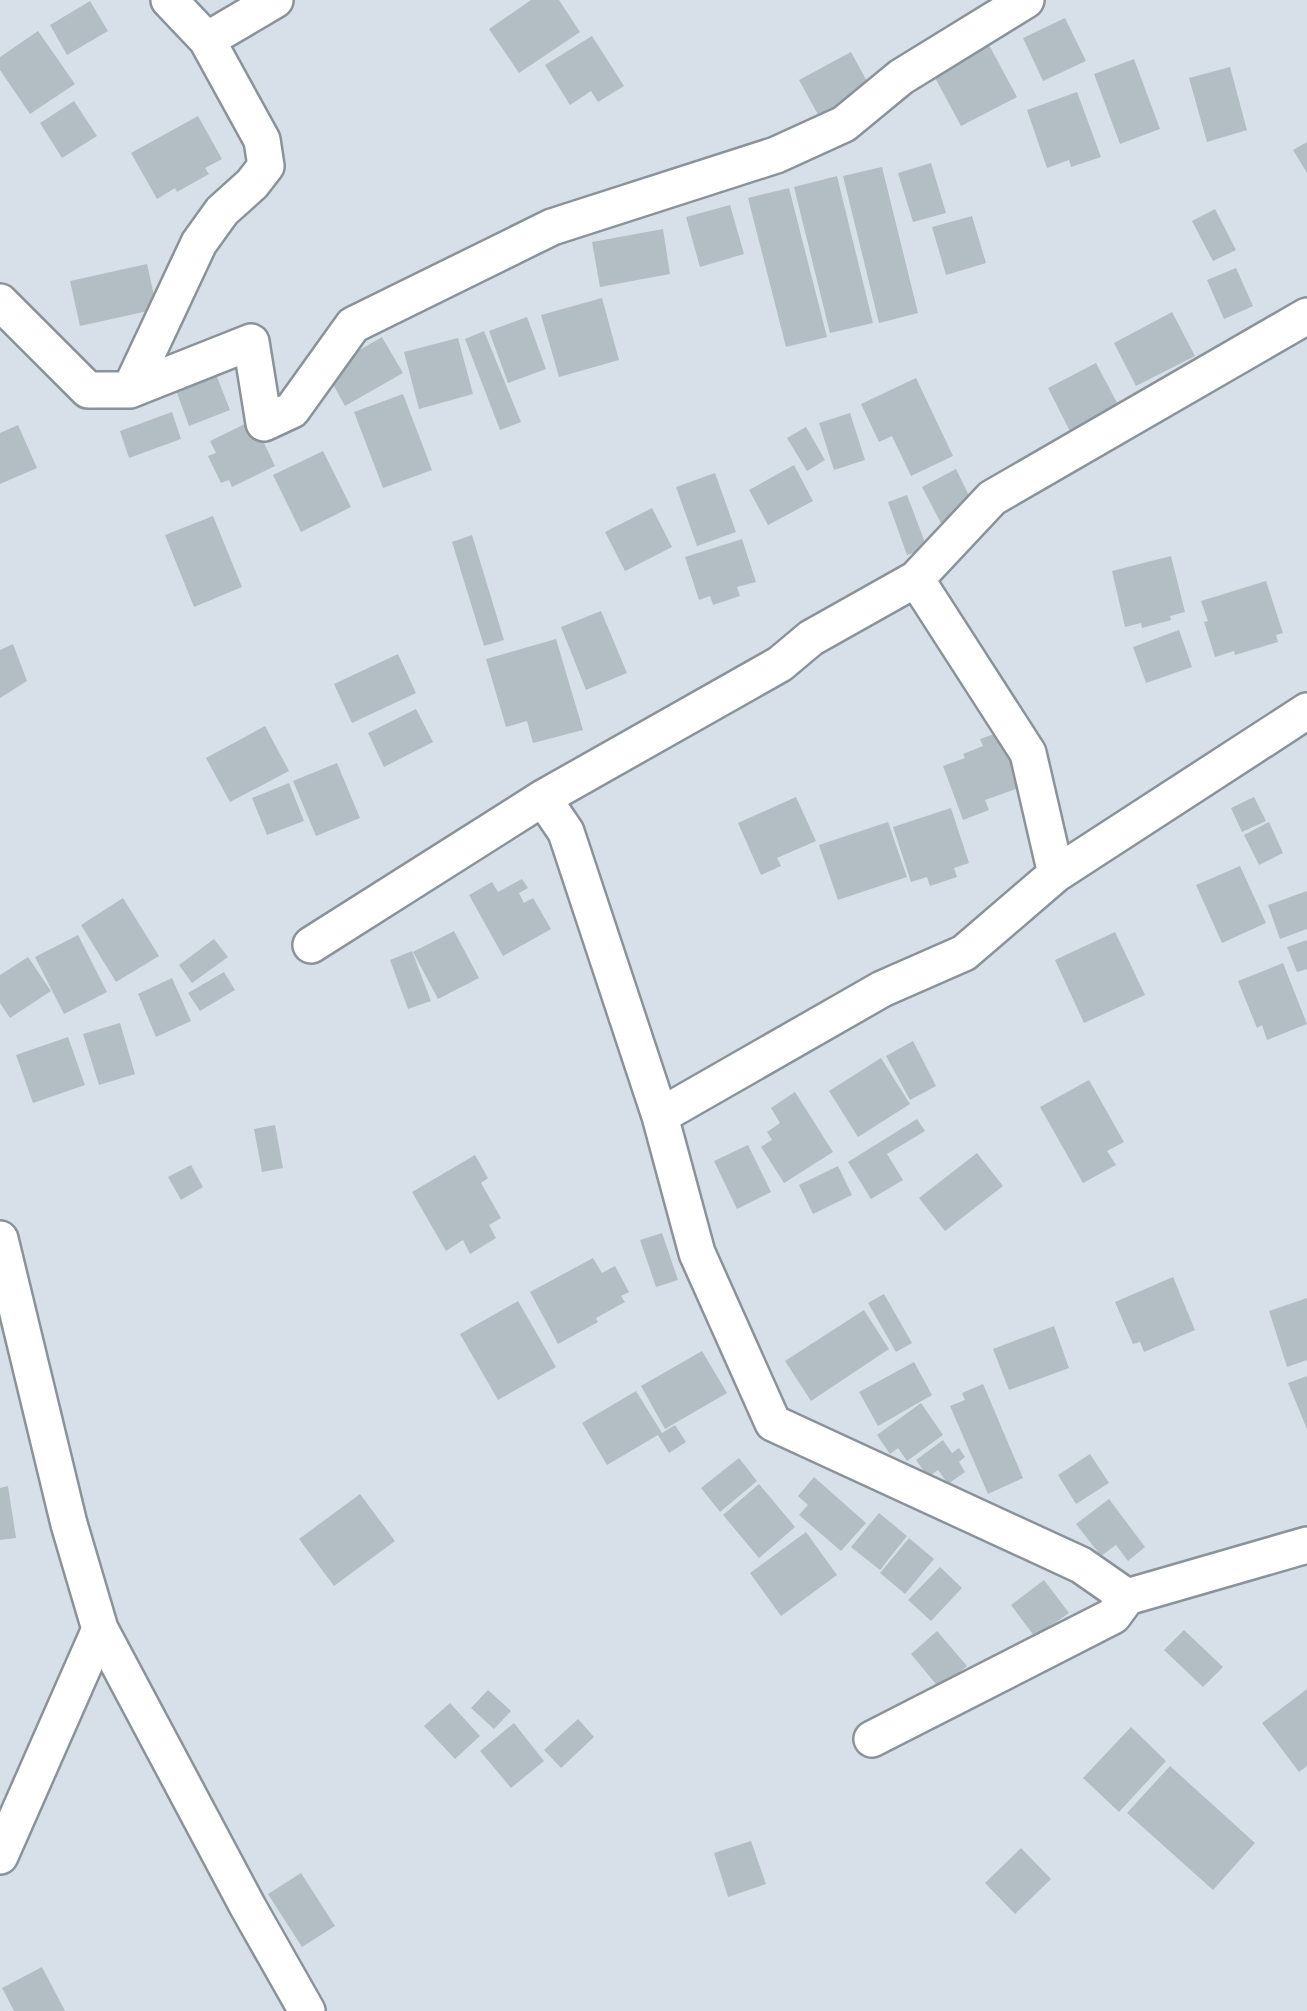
<svg xmlns="http://www.w3.org/2000/svg" width="1307" height="2011" font-family="'Golos Text',sans-serif">
<rect width="100%" height="100%" fill="#d7e0e8"/>
<path fill="#b3bdc4" d="M531,0h28l21,32 -61,41 -30,-44z
M90,1l18,30 -41,24 -17,-30z
M1065,18l21,43 -43,20 -20,-43z
M38,31l37,53 -45,30 -30,-44v-13z
M592,36l32,50 -26,16 -7,-11 -21,14 -25,-40z
M989,45l28,52 -56,29 -28,-52z
M851,52l23,42 -52,28 -23,-42z
M1134,59l26,70 -40,15 -26,-70z
M1230,67l17,63 -40,12 -18,-64z
M1077,92l24,65 -30,10 -2,-7 -22,8 -20,-58z
M74,101l23,35 -35,22 -22,-35z
M198,116l24,43 -17,9 4,6 -32,18 -2,-4 -18,11 -26,-46z
M1307,142v31l-14,-23z
M931,163l15,50 -33,9 -15,-49z
M882,167l36,146 -39,10 -36,-147z
M837,176l36,147 -43,10 -36,-146z
M789,188l38,149 -41,10 -38,-149z
M730,205l14,49 -44,13 -14,-50z
M1215,209l21,41 -23,11 -21,-40z
M972,216l14,47 -40,12 -14,-48z
M663,229l7,45 -70,13 -8,-45z
M147,264l10,45 -77,17 -10,-45z
M1236,268l17,38 -29,13 -17,-39z
M602,298l17,62 -60,17 -18,-62z
M1172,312l23,44 -59,30 -22,-43z
M527,317l19,52 -38,14 -19,-52z
M484,331l37,91 -21,8 -35,-91z
M382,337l21,36 -58,33 -20,-36z
M458,338l15,56 -54,15 -15,-57z
M1096,363l28,53 -49,25 -27,-53z
M212,364l18,46 -41,16 -17,-47z
M916,378l37,78 -42,20 -19,-40 -13,6 -18,-38z
M403,394l29,76 -49,18 -29,-76z
M172,412l9,27 -52,19 -9,-27z
M850,413l15,47 -31,10 -15,-47z
M253,420l22,46 -43,21 -3,-7 -8,3 -13,-27 8,-3 -6,-12z
M18,425l19,43 -37,16v-51z
M806,427l19,33 -18,11 -20,-33z
M323,451l28,56 -50,25 -28,-57z
M794,465l19,36 -45,24 -19,-35z
M956,469l20,41 -33,17 -21,-40z
M715,473l21,59 -39,14 -21,-59z
M907,495l20,53 -20,7 -19,-53z
M652,508l20,39 -47,24 -20,-39z
M213,516l29,71 -48,20 -29,-72z
M472,535l32,105 -20,6 -32,-104z
M742,539l14,43 -19,5 3,9 -27,9 -3,-9 -11,4 -14,-43z
M1171,556l14,56 -15,4 1,4 -29,8 -1,-5 -16,4 -13,-56z
M1266,581l17,52 -7,2 2,7 -43,13 -1,-4 -19,6 -11,-35 4,-1 -7,-20z
M601,611l26,62 -41,17 -25,-63z
M1179,630l13,37 -46,16 -13,-36z
M556,639l27,91 -50,13 -6,-22 -21,6 -20,-68z
M13,644l14,37 -27,17v-48z
M398,654l18,39 -64,30 -18,-39z
M416,709l17,33 -49,25 -16,-34z
M265,726l24,45 -59,31 -24,-44z
M1003,731l21,55 -39,14 4,10 -26,10 -20,-54 22,-8 -2,-4 20,-8 -3,-7z
M337,763l23,55 -44,18 -23,-55z
M289,783l15,38 -37,14 -15,-37z
M796,797l20,44 -39,17 4,8 -20,9 -23,-52z
M1254,797l12,24 -24,11 -11,-24z
M951,808l18,55 -15,5 3,9 -27,9 -3,-9 -16,5 -18,-55z
M888,822l19,55 -69,23 -19,-55z
M1269,822l14,31 -24,12 -15,-30z
M1240,866l26,57 -44,20 -26,-58z
M522,879l6,9 -9,5 5,10 9,-5 18,31 -48,27 -34,-61 23,-13 6,10z
M1307,891v38l-27,10 -12,-34z
M123,898l36,58 -43,26 -35,-57z
M454,931l25,47 -41,21 -25,-47z
M1115,932l30,63 -61,28 -29,-63z
M78,935l29,57 -43,22 -29,-57z
M214,939l14,18 -36,26 -13,-18z
M1307,940v29l-10,3 -10,-25z
M412,951l19,50 -23,8 -18,-49z
M28,957l23,34 -41,27 -10,-15v-28z
M1283,963l24,61 -40,16 -5,-15 -5,3 -19,-47z
M224,972l11,18 -35,21 -12,-18z
M172,978l19,43 -35,16 -18,-43z
M120,1023l15,51 -36,11 -16,-51z
M68,1037l17,48 -52,18 -17,-48z
M913,1041l23,45 -26,14 -24,-44z
M881,1058l29,46 -52,33 -29,-46z
M1089,1080l35,62 -17,9 9,14 -33,18 -43,-76z
M795,1092l38,60 -49,31 -23,-36 11,-7 -5,-8 13,-9 -9,-15z
M917,1119l8,12 -38,23 16,26 -32,19 -23,-37z
M275,1125l8,43 -21,4 -8,-43z
M748,1145l23,47 -34,17 -23,-48z
M977,1153l26,33 -58,45 -26,-33z
M475,1155l13,23 -7,5 20,35 -12,7 7,13 -26,16 -7,-14 -17,11 -34,-59z
M191,1165l12,22 -22,13 -13,-23z
M838,1166l14,29 -39,19 -14,-29z
M662,1233l16,47 -22,7 -16,-47z
M593,1258l9,15 13,-7 14,26 -8,4 4,6 -29,16 2,4 -40,22 -28,-52z
M1173,1277l22,53 -51,22 -4,-10 -7,2 -18,-42z
M884,1294l28,49 -16,9 -28,-49z
M1307,1298v62l-20,7 -18,-56z
M518,1301l38,66 -58,33 -38,-66z
M864,1310l25,39 -78,52 -26,-40z
M1054,1326l15,42 -60,22 -16,-41z
M702,1351l25,42 -62,36 -24,-43z
M914,1362l18,33 -54,31 -19,-34z
M1307,1376v53l-19,-46z
M983,1384l40,94 -35,16 -38,-88 15,-6 -3,-7z
M636,1391l26,42 13,-8 11,17 -17,11 -11,-18 -51,30 -25,-42z
M921,1403l22,32 -36,26 -9,-13 -8,6 -13,-19z
M943,1440l9,13 7,-5 6,9 -6,5 6,10 -17,12 -10,-14 -10,7 -12,-17z
M1090,1454l19,29 -33,21 -18,-29z
M739,1458l18,23 -37,31 -19,-24z
M814,1477l52,46 -25,28 -42,-36 9,-10 -10,-9z
M759,1484l36,43 -36,31 -36,-43z
M8,1486l8,52 -16,2v-52z
M360,1494l35,47 -61,45 -35,-47z
M1109,1499l36,48 -17,14 -12,-16 -15,11 -25,-32z
M879,1513l28,23 -27,34 -29,-23z
M806,1532l31,43 -56,41 -31,-43z
M909,1538l25,21 -29,35 -25,-21z
M940,1567l22,21 -31,33 -23,-21z
M1044,1580l25,33 -34,24 -24,-32z
M1184,1630l39,37 -20,20 -39,-37z
M937,1631l30,35 -27,23 -29,-35z
M1307,1689v77l-8,6 -37,-49z
M488,1690l23,21 -17,18 -23,-21z
M450,1703l30,33 -25,23 -31,-33z
M578,1719l16,18 -33,31 -17,-18z
M514,1723l30,38 -33,27 -31,-37z
M1131,1727l35,34 -47,51 -36,-34z
M1170,1766l85,77 -42,47 -86,-77z
M751,1841l15,43 -38,13 -14,-44z
M1021,1848l30,31 -36,35 -30,-31z
M301,1873l34,53 -33,21 -34,-53z
M42,1967l23,44h-51l-12,-23z"/>
<g fill="none" stroke-linecap="round" stroke-linejoin="round">
<defs>
<path id="minor" d="M207,40l68,-40
M0,302l88,88h42l121,-48 13,81 28,-13 61,-85 199,-98 224,-72 68,-31 57,-47 125,-77
M130,390l69,-147 23,-32 30,-27 14,-18 -4,-26 -55,-100 -38,-40
M916,579l112,174 28,121
M543,798l23,34 94,284 37,137 76,170 308,142 46,32
M311,945l232,-147 237,-134 31,-26 105,-59 76,-81 315,-182
M660,1116l222,-127 82,-36 92,-79 251,-163
M0,1239l69,285 31,105 148,278 59,104
M872,1739l241,-123 14,-19 180,-52
M0,1856l100,-227"/>
</defs>
<use href="#minor" stroke="#8a939a" stroke-width="40"/>
<use href="#minor" stroke="#fff" stroke-width="35"/>
</g>
</svg>
